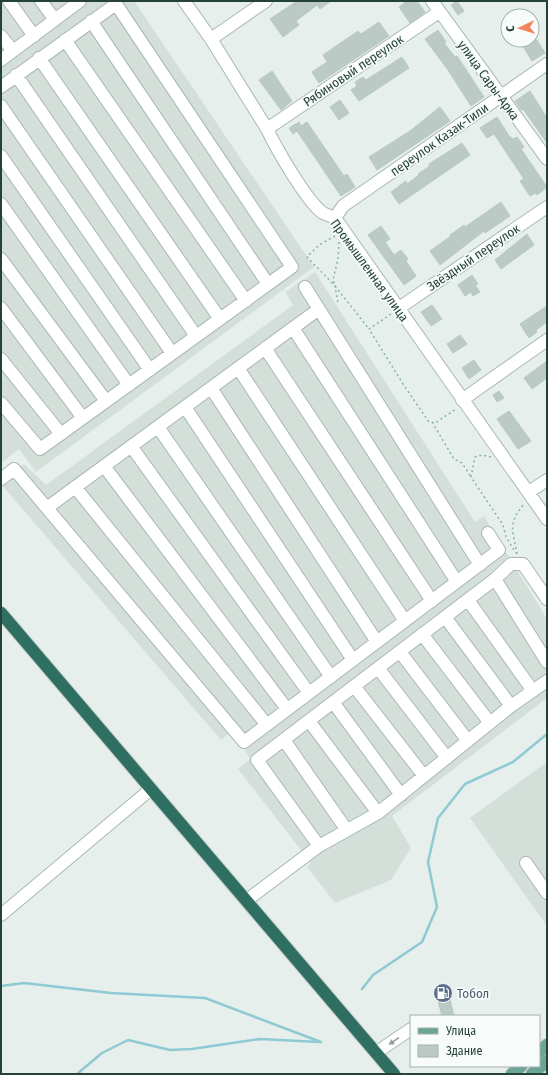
<svg xmlns="http://www.w3.org/2000/svg" width="548" height="1075" font-family="'Fira Sans Condensed',sans-serif">
<rect width="100%" height="100%" fill="#e6efeb"/>
<path fill="#d4dfda" d="M1,1h133l180,266 -278,205 -17,-23 -18,14z
M315,272l160,250 9,-6 63,103v79l-155,118 19,32 -20,32 -56,23 -28,-36 4,-4 -73,-94 12,-10 -5,-9 -15,-17 -9,7 -220,-256 23,-20 22,21 247,-180 -8,-13z
M547,762v164l-77,-108z"/>
<g fill="none" stroke-linecap="round" stroke-linejoin="round">
<path stroke="#8ec9d4" stroke-width="2.5" d="M1,986l23,-3 87,10 94,5 116,44
M362,989l11,-14 49,-33 15,-35 -9,-45 10,-44 27,-34 48,-22 34,-28
M77,1074l25,-21 26,-13 42,10 22,-1 68,-10 59,3"/>
</g>
<path fill="#bbcac4" stroke="#b8c9c2" d="M297,1h34l-11,8 -3,-4 -21,16 3,4 -16,12 -13,-18z
M407,1h10l8,11 -15,11 -11,-16z
M457,1l7,10 -6,4 -7,-10z
M379,22l10,14 -70,47 -7,-11 15,-10 -4,-7 35,-24 3,3z
M438,30l8,12 -2,1 11,14 2,-1 27,41 -13,9 -23,-36 -23,-31z
M519,40h18l8,13 -13,8z
M402,57l7,11 -50,33 -8,-11 6,-4 -2,-4 8,-5 3,3z
M272,71l20,30 -11,9 -22,-30z
M530,91l17,27v25l-24,-34 -2,1 -6,-9z
M340,100l9,13 -10,7 -9,-13z
M440,107l10,14 -73,49 -8,-13 41,-26z
M497,117l12,19 4,3 4,-2 7,10 -3,2 26,38 -10,8 -1,-2 -6,3 -10,-15 4,-2 -30,-45 -7,4 -7,-10z
M299,122l2,4 6,-4 37,54 3,-2 8,13 -14,9 -44,-65 -4,3 -4,-6z
M462,143l8,12 -71,49 -8,-12 15,-11 1,3 12,-9 -1,-1 12,-8 -1,-2z
M501,202l9,14 -25,17 -1,-2 -44,34 -10,-14 21,-15 -1,-1 14,-10 1,2z
M381,226l9,13 -5,3 9,13 7,-5 7,9 -2,2 10,15 -12,9 -36,-50z
M527,234l7,11 -33,24 -6,-9z
M472,275l6,9 -3,1 5,7 -7,4 -2,-4 -6,4 -7,-11z
M432,305l10,14 -11,7 -10,-14z
M547,306v16l-11,8 1,2 -8,6 -9,-14z
M460,335l7,9 -14,9 -6,-9z
M474,360l7,10 -12,9 -7,-11z
M547,361v17l-15,11 -8,-11z
M499,391l5,7 -7,4 -4,-7z
M509,411l22,30 -13,8 -21,-30z
M447,988l2,7 5,21h-12l-5,-19 -1,-7z"/>
<g fill="none" stroke-linecap="round" stroke-linejoin="round">
<defs>
<path id="minor" d="M9,1l25,35
M41,1l14,19
M184,1l27,38 56,90c9,19 40,73 56,84 4,2 8,3 12,5l212,301
M432,1l115,158
M91,21l177,263
M1,36l12,15
M211,39l55,-38
M65,40l181,261
M39,58l181,261
M1,60l79,-59
M16,75l180,261
M1,87l115,-83 176,263 -252,182 -39,-46
M1,106l171,247
M267,129l172,-117
M1,156l149,214
M1,204l128,181
M335,218l8,-12 204,-142
M1,259l105,142
M305,287l175,278
M1,308l82,110
M399,308l148,-101
M293,328l164,254
M265,348l167,253
M1,359l60,75
M238,368l167,253
M211,388l166,254
M462,400l85,-60
M185,407l168,253
M158,427l173,250
M131,446l178,247
M104,466l183,243
M1,479l13,-10 230,273 255,-192 -11,-17
M75,487l192,238
M529,492l18,-12
M48,507l271,-198
M495,579l52,83
M468,600l65,91
M445,617l66,89
M422,634l68,89
M400,652l68,89
M378,668l69,90
M354,686l70,90
M333,702l68,93
M309,721l69,92
M284,740l62,89
M319,846l-62,-86 238,-181 16,-15h12l24,35
M526,863l21,30
M247,900l72,-54 59,-33 133,-107 36,-25
M1,915l150,-126
M377,1052l34,-23"/>
<path id="major" d="M539,1052l8,-7
M512,1074l9,-8
M532,1074l15,-13"/>
<path id="highway" d="M1,613l393,461"/>
</defs>
<use href="#minor" stroke="#a8b8b2" stroke-width="14"/>
<use href="#major" stroke="#c2cac8" stroke-width="14"/>
<use href="#highway" stroke="#c2cac8" stroke-width="14"/>
<path stroke="#86b3a5" stroke-width="1.5" stroke-dasharray="2 3" stroke-linecap="butt" d="M335,236l-16,9 -12,12 28,29 3,18
M339,242l-1,17 -5,21 2,6 34,43
M391,314l-22,15 34,55 26,38 6,1 21,-14
M432,422l22,37 8,4 9,14
M491,457l-9,-2 -7,2 -4,20 32,48 3,12 10,16
M517,554c-4,-24 -10,-29 7,-50"/>
<use href="#minor" stroke="#fff" stroke-width="12"/>
<use href="#major" stroke="#6aa596" stroke-width="12"/>
<use href="#highway" stroke="#2f6f62" stroke-width="12"/>
</g>
<defs><path id="oneway-solid" d="M-6-.8H1V-3.2L6.5 0L1 3.2V.8H-6Z"/></defs>
<use fill="#92a09c" href="#oneway-solid" transform="translate(394 1041) rotate(146)"/>
<defs>
<symbol id="fuel-disc" viewBox="-11 -11 22 22"><circle r="9.5" fill="#5c6f8a" stroke="#f7fbf9"/><path d="M-5.5-6h7V0h2V4h1.3V-2.5L3-4.5l.8-.8L6-3V5H2.5V1h-1V6h-7ZM-4.2-4.7v3.2H.2V-4.7Z" fill="#fff"/></symbol>
</defs>
<g fill-rule="evenodd">
<use href="#fuel-disc" x="432" y="982" width="22" height="22"/>
</g>
<g text-anchor="middle" stroke-width="3.5" stroke-linejoin="round" paint-order="stroke">
<g font-size="13" fill="#24423a" stroke="#f7fbf9">
<text transform="translate(353 70) rotate(-34)" y="5">Рябиновый переулок</text>
<text transform="translate(489 80) rotate(54)" y="5">улица Сары-Арка</text>
<text transform="translate(439 139) rotate(-35)" y="5">переулок Казак-Тили</text>
<text transform="translate(473 257) rotate(-34)" y="5">Звёздный переулок</text>
<text transform="translate(370 270) rotate(54)" y="5">Промышленная улица</text>
</g>
<g font-size="13" fill="#4e5e75" stroke="#f7fbf9" text-anchor="start">
<text x="457" y="998">Тобол</text>
</g>
</g>
<rect width="548" height="1075" fill="none" stroke="#24423a" stroke-width="4"/>
<rect x="410" y="1015" width="130" height="52" fill="#f7fbf9" stroke="#a3b1ad"/>
<rect x="418" y="1028" width="20" height="6" fill="#6aa596" stroke="#a3b1ad"/>
<text x="446" y="1035" font-size="12" fill="#24423a">Улица</text>
<rect x="418" y="1045" width="20" height="12" fill="#bbcac4" stroke="#a3b1ad"/>
<text x="446" y="1055" font-size="12" fill="#24423a">Здание</text>
<g transform="translate(520 28) rotate(266)"><circle r="19" fill="#f7fbf9" stroke="#a3b1ad"/>
<path d="M0-3L7 15L0 10L-7 15Z" fill="#f4845f"/>
<text y="-6" font-size="11" font-weight="bold" text-anchor="middle" fill="#24423a">С</text>
</g>
</svg>
